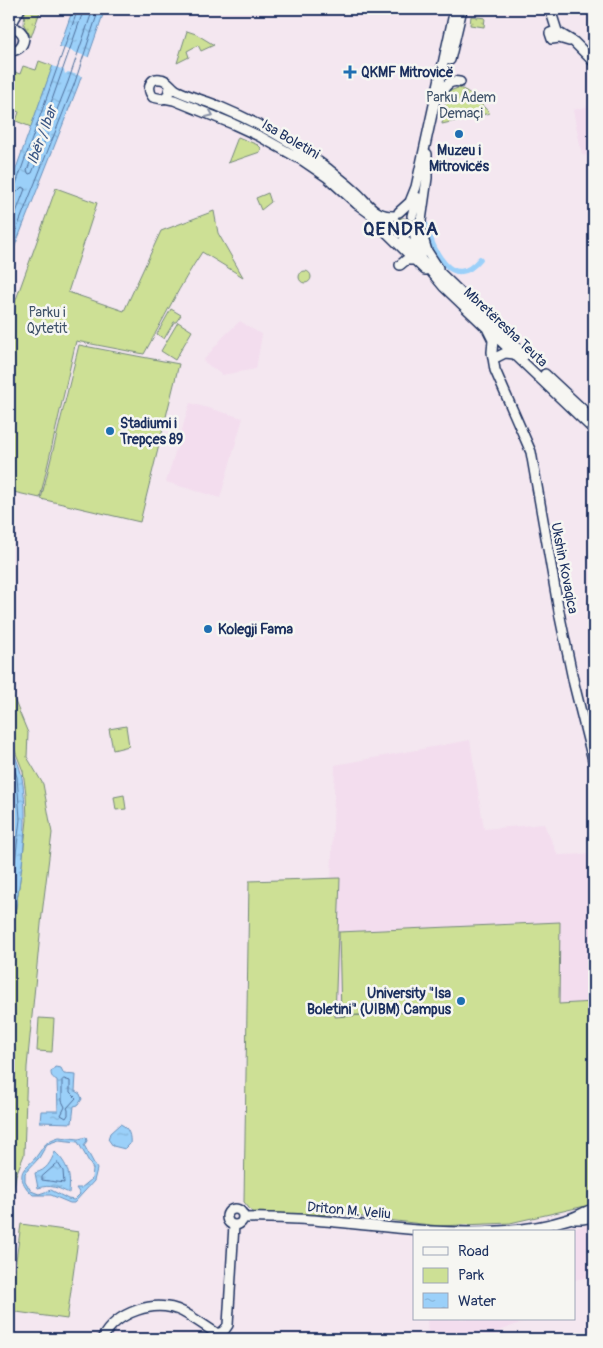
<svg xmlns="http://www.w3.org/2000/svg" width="603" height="1348" font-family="Pangolin,sans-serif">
<defs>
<pattern id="grass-dots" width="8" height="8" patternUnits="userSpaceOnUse" patternTransform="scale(1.25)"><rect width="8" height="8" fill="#cde095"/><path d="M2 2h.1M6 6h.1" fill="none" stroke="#afc083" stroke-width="1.8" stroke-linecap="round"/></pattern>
<pattern id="water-ripples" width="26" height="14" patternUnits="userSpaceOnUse" patternTransform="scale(1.25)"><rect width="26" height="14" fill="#9bd0f9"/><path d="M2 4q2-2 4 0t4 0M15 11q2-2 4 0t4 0" fill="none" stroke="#85b3d8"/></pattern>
</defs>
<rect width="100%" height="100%" fill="#f4e7f0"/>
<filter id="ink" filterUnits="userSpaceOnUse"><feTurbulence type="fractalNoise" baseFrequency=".02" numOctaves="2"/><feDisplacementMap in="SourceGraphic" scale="10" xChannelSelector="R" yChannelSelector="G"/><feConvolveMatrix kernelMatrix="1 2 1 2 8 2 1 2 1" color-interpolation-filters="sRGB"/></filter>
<g filter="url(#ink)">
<path fill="#f3ddee" d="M594,98v59l-12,-2 -9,-45 16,-4z
M9,108l10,4 -10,28z
M240,321l22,14 -6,34 -34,6 -19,-14 20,-24z
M190,403l53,15 -23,80 -54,-16z
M470,740l14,89 60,-5 14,31 36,-1v344l-272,-51 13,-382z
M594,1224v51l-19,5 -1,-52z
M427,1319h103l-38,15h-64z"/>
<path fill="url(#grass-dots)" stroke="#74887a" d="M25,9h16l-10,28 -7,-12z
M471,16l14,2 -1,9 -14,-2z
M395 226a8 8 0 1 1 16 0a8 8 0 1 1-16 0Z"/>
<path fill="#cde095" stroke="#74887a" d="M187,31l9,3 18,11 -13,6 -3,-6 -11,6 2,6 -12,6z
M39,61l14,5 -22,61 -15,-6 3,-9 -10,-4v-38l11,4 3,-8 13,4z
M458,88c13,2 23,17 32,25l-48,11 5,-32z
M238,137l20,8 3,3 -1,4 -32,11z
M56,188l41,15 -29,89 56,19 37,-80 53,-20 4,22 25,44 -41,-25c-22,33 -39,68 -58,102l-68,-13 -36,157 -31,-7v-164l5,-22z
M268,193l3,9 -10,8 -5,-12z
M299 277a6 6 0 1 1 12 0a6 6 0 1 1-12 0Z
M171,309l10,6 -5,7h-2l-10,17 -7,-5z
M178,322l14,9 -17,29 -14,-9z
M79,345l100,19 -39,158 -99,-23z
M9,687l19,46 -1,24 16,27 9,49 -10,81 -15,153 -3,88 -8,20 -4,24 -3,-1v-241l13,-92 5,-45 -1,-26 -3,-23 -14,-35z
M126,726l3,20 -16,4 -4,-21z
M124,795l2,14 -10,1 -2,-13z
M340,878l-5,139 73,-5 -67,4 -2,-84 221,-10 -1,82 35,-2v202l-84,19 -71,3 -94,-11 -92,-2 -9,-11 5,-321z
M39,1018l15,1 -2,33 -15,-1z
M21,1224l58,8 -12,87 -58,-8z"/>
<path fill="url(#water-ripples)" stroke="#6890bb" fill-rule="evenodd" d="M73,9h32l-27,77 -69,175v-73z
M9,741c4,12 11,24 13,37 9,54 -4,114 -13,168z
M55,1067l6,1 3,6 12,1 -1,16 5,3 2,5 -4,6 -4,1 -2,17 -32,-1 1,-11h17l-1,-31c-4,-2 -6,-3 -6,-8z
M120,1124c9,3 11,13 10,20l-5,5 -12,-3 -5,-7 2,-6z
M59,1137l20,2 7,-2 1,4 -3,4 13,24 -3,12 -20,22h-4l-19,-8h-18c-7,-6 -16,-18 -8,-27 4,-4 8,-7 11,-11 9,-12 9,-16 23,-20zM59,1140l19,2 15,27 -1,10 -11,9h-5l4,6 -6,6 -6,-1 -17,-9 -12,4 -8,-3 -6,-10v-8l14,-15 8,-14z
M55,1152c13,12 16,24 14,41 -11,-5 -18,-9 -31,-5l-3,-15c12,-3 15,-10 20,-21z"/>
<path fill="#f4e7f0" d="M57,46l34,12 -7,19 -16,-5 -3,2 -1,-4 -14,-5z"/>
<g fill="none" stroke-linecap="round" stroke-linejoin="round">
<path stroke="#4e6f9c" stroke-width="1" d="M84,9l-57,162 2,3 3,-1 36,-91 25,-73
M9,187h4l3,-3 62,-175
M9,194l7,-1 6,-6 3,2 -16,42
M9,248l65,-163 25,-76
M9,755l8,22 3,42 -11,96
M9,773l2,6 3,40 -5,50
M64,1079l6,2v11l6,6 -9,10 1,2v5l-2,3 -5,-3 4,-8 -3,-6v-20z
M58,1163l5,8 1,12 -22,-3v-3z"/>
<path stroke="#9bd0f9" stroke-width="5.5" d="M426,225c7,25 26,68 54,34"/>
<defs>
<path id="secondary" d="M550,9l7,22
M9,28c8,-1 13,3 15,10 -1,9 -7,14 -15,12
M9,28l11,-19
M559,33l15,9 20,20
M559,37v-4l-3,-2 -6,2 2,6 7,-1 10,3
M450,60l12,-51
M170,87l-2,8 -6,4 -9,-2c-6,-7 -4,-20 7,-18 8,0 11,9 18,12 13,6 27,10 40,15 38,16 76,36 109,62 11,9 22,17 32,27 6,6 12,14 20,18 4,2 9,3 15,3
M443,91c3,-8 9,-11 17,-9
M164,98l10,2 59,24 26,12 43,24 25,17 30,27 33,24
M427,154v24l-7,50 7,23 11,17
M399,212l11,-10 6,-15 39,-178
M412,216l5,-19
M379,225l46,45
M414,233l2,9 6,11
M404,239l40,48 150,143
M400,265l6,-5h7
M432,265l93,90
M488,330l5,10 -1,12 3,18 36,82 29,165 14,67 20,80
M497,357l8,-4 10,1
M545,374l49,46
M227 1217a8 8 0 1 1 16 0a8 8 0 1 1-16 0Z
M243,1218c85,-3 170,19 255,13 24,-1 49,-5 71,-12 9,-3 16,-8 25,-10
M574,1219h8l12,-2
M102,1339c14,-27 53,-41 81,-27 11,6 22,14 33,21 6,1 9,-3 12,-8l6,-100"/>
</defs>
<use href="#secondary" stroke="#1b2f5e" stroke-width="12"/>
<use href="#secondary" stroke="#f6f6f2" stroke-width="9"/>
</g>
<defs><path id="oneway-chevron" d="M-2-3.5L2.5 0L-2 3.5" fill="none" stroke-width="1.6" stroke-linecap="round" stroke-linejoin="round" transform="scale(1.25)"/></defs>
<use stroke="#8892a8" href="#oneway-chevron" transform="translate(210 114) rotate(23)"/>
</g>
<g fill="#1f6fb2" stroke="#f6f6f2" stroke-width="2">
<path d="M347.5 64.5h5v5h5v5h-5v5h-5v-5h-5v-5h5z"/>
<circle cx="459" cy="134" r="5"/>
<circle cx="110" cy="431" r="5"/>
<circle cx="208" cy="629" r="5"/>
<circle cx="461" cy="1001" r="5"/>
</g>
<g text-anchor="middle" stroke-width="5" stroke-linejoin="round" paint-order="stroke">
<g font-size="14" font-weight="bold" fill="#1b2f5e" stroke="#f6f6f2" text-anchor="start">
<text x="361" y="77">QKMF Mitrovicë</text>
<text x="459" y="155" text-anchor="middle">Muzeu i<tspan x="459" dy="16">Mitrovicës</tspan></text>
<text x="120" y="428">Stadiumi i<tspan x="120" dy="16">Trepçes 89</tspan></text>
<text x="218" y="634">Kolegji Fama</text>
<text x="451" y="998" text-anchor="end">University "Isa<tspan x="451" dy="16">Boletini" (UIBM) Campus</tspan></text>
</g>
<g font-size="14" fill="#3f5269" stroke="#f6f6f2">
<text x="461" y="102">Parku Adem<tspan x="461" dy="16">Demaçi</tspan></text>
<text x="47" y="317">Parku i<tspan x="47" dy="16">Qytetit</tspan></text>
</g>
<g font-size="14" fill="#1b2f5e" stroke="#f6f6f2">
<text transform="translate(291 139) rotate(30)" y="5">Isa Boletini</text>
<text transform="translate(506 327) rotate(43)" y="5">Mbretëresha Teuta</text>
<text transform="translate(565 568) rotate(79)" y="5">Ukshin Kovaqica</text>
<text transform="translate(349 1210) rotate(5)" y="5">Driton M. Veliu</text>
</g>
<g font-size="15" font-style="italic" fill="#3b5785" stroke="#f6f6f2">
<text transform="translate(42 135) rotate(-70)" y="5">Ibër / Ibar</text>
</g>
<g font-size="19" font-weight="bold" letter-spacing="1" fill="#1b2f5e" stroke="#f6f6f2">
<text x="401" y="235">QENDRA</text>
</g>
</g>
<rect width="603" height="1348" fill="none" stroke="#f6f6f2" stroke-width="30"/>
<rect x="15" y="15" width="573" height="1318" fill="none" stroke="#1b2f5e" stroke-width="2" filter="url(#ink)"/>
<rect x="413" y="1230" width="162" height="90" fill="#f6f6f2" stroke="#9ea6b7"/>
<rect x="423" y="1247" width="25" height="8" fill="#f6f6f2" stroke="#9ea6b7"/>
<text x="458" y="1256" font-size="15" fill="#1b2f5e">Road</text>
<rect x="423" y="1268" width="25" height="15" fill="#cde095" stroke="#9ea6b7"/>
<text x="458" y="1280" font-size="15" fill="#1b2f5e">Park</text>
<rect x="423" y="1293" width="25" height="15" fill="url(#water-ripples)" stroke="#9ea6b7"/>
<text x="458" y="1306" font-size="15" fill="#1b2f5e">Water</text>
</svg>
